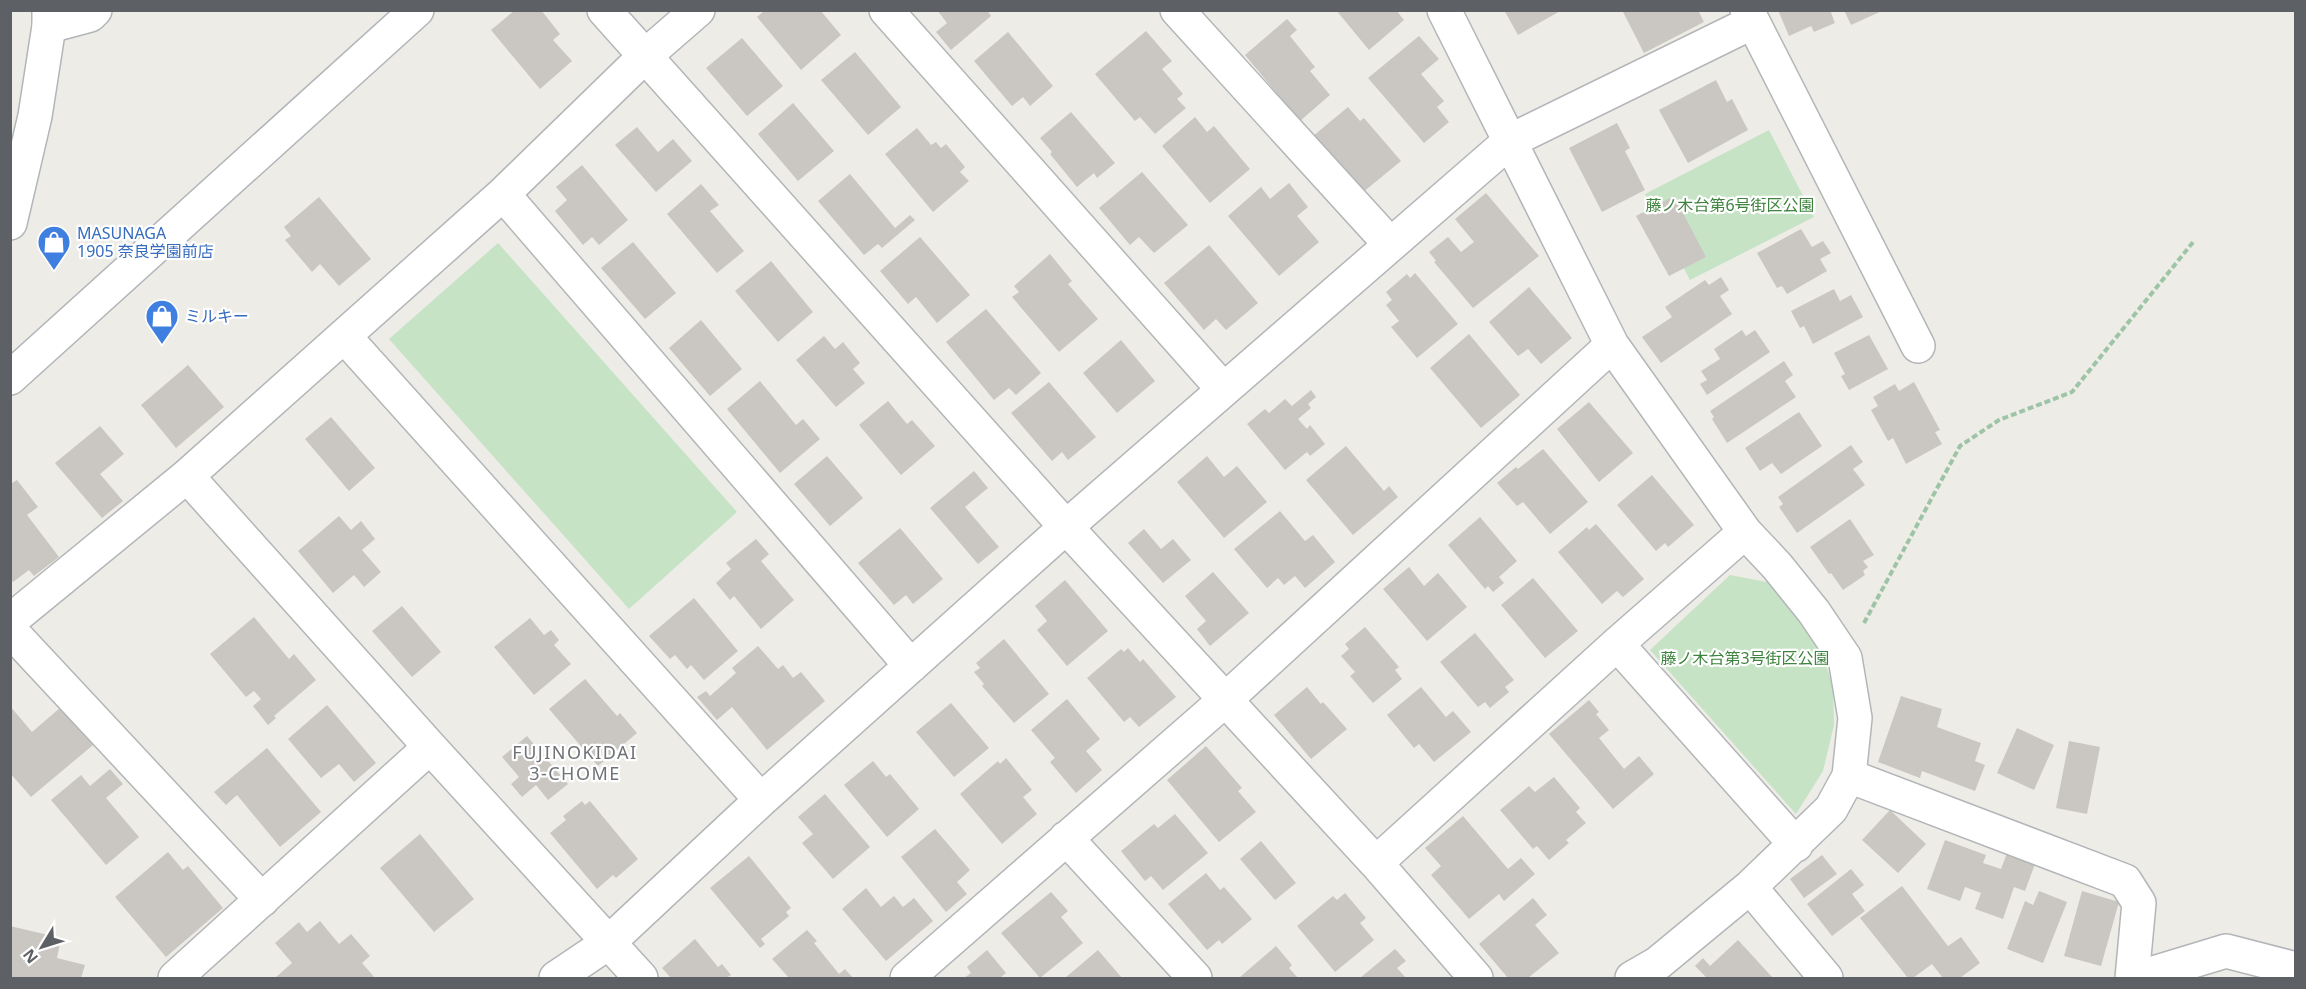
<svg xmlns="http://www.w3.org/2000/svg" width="2306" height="989" font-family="'Noto Sans','Noto Sans JP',sans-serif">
<rect width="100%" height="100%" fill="#eeece6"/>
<path fill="#c6e3c5" d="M1769,130l45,87 -124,63 -45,-86z
M498,243l239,269 -108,97 -240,-270z
M1730,575l37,7 52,63 14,41 1,39 -11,46 -27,43 -146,-164z"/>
<path fill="#cac7c2" d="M515,10h26l19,24 -7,6 19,21 -32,28 -49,-59z
M765,10h55l21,25 -40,35 -44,-53z
M937,10h50l4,6 -40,34 -15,-18 11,-9z
M1336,10h60l8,10 -35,30z
M1504,10h58l-44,25z
M1622,10h76l6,12 -60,31z
M1778,10h52l5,13 -21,9 -3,-6 -22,10z
M1844,10h40l-33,15z
M1287,19l10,11 -7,6 25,31 -5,4 20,24 -30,26 -55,-66z
M1146,31l26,30 -10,8 21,25 -6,5 9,9 -31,26 -15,-17 -5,4 -40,-47z
M1008,32l45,54 -23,20 -7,-9 -11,9 -38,-45z
M1419,36l20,23 -18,15 23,27 -7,6 12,15 -25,21 -56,-65z
M742,38l41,48 -36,30 -41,-48z
M855,52l46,55 -33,28 -47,-55z
M1716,80l11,22 5,-3 16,31 -60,33 -29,-53z
M793,103l41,48 -36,30 -40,-47z
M1348,107l12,14 4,-3 37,43 -39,32 -49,-57z
M1071,112l44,51 -18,15 -3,-5 -17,14 -27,-33 2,-2 -12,-14z
M1195,117l12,15 7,-6 36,43 -40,34 -48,-57z
M1617,123l13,25 -5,3 20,39 -43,22 -33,-64z
M637,127l21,25 15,-13 19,22 -36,31 -41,-47z
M917,128l14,17 5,-3 5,6 5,-4 19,23 -5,5 9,9 -36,31 -48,-58z
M582,165l46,55 -29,25 -7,-8 -9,8 -28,-34 12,-11 -11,-13z
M1142,172l46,53 -34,28 -15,-16 -9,8 -31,-37z
M850,174l45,54 15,-13 5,5 -33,28 -4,-4 -14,11 -46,-54z
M1289,183l19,24 -11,9 22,26 -40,34 -51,-60 33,-29 9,12z
M701,184l18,21 -9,6 34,40 -27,22 -50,-59z
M1486,193l53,63 -66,52 -39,-46 2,-1 -7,-9 19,-15 13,15 13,-10 -19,-23z
M1674,196l32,61 -37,19 -33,-60z
M319,197l52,62 -32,27 -19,-22 -8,8 -27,-32 6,-4 -7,-9z
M1801,229l11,18 11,-6 8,12 -11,6 7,12 -40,23 -5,-8 -5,2 -20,-35z
M920,237l50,58 -33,28 -21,-26 -8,7 -28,-33z
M633,242l43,51 -31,26 -44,-51z
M1209,245l49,58 -32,27 -10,-11 -12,11 -40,-47z
M1050,254l22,27 -4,3 30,35 -39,33 -47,-55 7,-5 -5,-6z
M771,261l42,51 -35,30 -43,-51z
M1415,273l43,51 -41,34 -26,-31 8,-6 -13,-16 6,-5 -6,-8 21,-18 3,4z
M1721,277l8,13 -9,6 12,18 -71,49 -19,-26 30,-20 -7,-10 40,-27 4,5z
M1529,287l43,51 -31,26 -13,-15 -10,7 -29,-34z
M1834,289l6,12 11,-6 12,22 -50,27 -9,-18 -4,2 -9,-17z
M986,309l55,64 -25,22 -7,-7 -15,12 -48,-58z
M701,320l41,49 -32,27 -41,-48z
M1742,330l4,6 9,-6 15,22 -63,43 -7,-11 7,-4 -6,-9 19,-12 -6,-10z
M1469,334l51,61 -39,33 -51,-60z
M1869,335l19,34 -39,21 -8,-14 4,-2 -11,-21z
M824,336l11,13 8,-7 17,21 -7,6 12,14 -29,24 -40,-47z
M1121,340l34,41 -38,32 -34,-40z
M1784,361l9,14 -8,6 11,16 -69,46 -15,-24 2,-2 -4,-6z
M188,365l36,42 -48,41 -35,-43z
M760,381l36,44 7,-6 17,20 -40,34 -53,-64z
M1049,382l47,55 -28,23 -6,-8 -10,9 -41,-48z
M1914,382l26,48 -5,2 7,12 -36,20 -13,-26 -5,3 -17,-31 7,-4 -5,-9 22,-13 4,7z
M1311,390l5,7 -8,7 3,4 -13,11 9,10 3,-4 15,19 -15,12 -3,-4 -22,18 -38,-46 18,-15 4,4 16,-14 7,7z
M888,401l19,23 5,-4 23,26 -34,29 -42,-50z
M1589,402l44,51 -34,29 -42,-53z
M1799,412l23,34 -41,28 -9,-11 -12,8 -15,-23z
M331,417l44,51 -26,23 -44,-52z
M100,426l24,28 -24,20 23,27 -21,17 -47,-55z
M1851,445l12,17 -10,7 12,16 -68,48 -18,-26 4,-3 -5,-7z
M1346,446l38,45 5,-5 9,11 -45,38 -47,-55z
M1543,449l45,53 -38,32 -27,-32 -6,4 -20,-23 19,-16 2,2z
M827,456l36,42 -33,28 -36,-42z
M1207,456l17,21 13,-11 30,36 -43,36 -47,-56z
M974,471l14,17 -23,19 34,40 -21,17 -48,-56z
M1652,475l42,50 -26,22 -3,-4 -9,8 -39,-46z
M17,480l21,27 -11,8 32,42 -25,19 -5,-6 -16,12 -3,-4v-94z
M1280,511l25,30 8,-6 22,27 -30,26 -10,-12 -11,9 -6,-7 -11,10 -33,-39z
M339,516l12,14 10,-9 14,18 -13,11 19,22 -17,15 -10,-12 -21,18 -35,-42z
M1480,517l37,44 -18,16 5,6 -11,9 -5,-6 -3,3 -37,-44z
M1850,519l24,36 -11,6 5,6 -5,4 2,4 -22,15 -12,-17 -2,1 -19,-27z
M1596,524l48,55 -21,18 -6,-6 -15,13 -44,-52 29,-25 2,3z
M900,528l43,51 -30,25 -7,-9 -12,10 -36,-42z
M1144,529l17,20 12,-10 18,21 -28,23 -35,-40z
M756,539l13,15 -8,7 33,39 -33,29 -27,-33 -4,4 -14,-17 15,-14 -5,-6z
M1409,567l15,19 14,-13 29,34 -40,34 -44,-52z
M1213,572l36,41 -39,33 -13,-17 9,-8 -21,-25z
M1533,578l45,53 -33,27 -44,-53z
M1065,580l43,51 -41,35 -30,-36 10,-9 -12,-15z
M694,598l44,53 -34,29 -13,-15 -4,4 -12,-14 -5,4 -21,-23z
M402,606l39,46 -29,25 -40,-46z
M254,617l35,42 5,-5 22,26 -42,36 2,2 -8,7 -15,-19 8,-7 -7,-8 -8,6 -36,-43z
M530,618l14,17 7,-5 8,10 -5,5 17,19 -37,31 -40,-48z
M1365,627l34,40 -4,3 7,9 -29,24 -23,-27 5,-4 -14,-16 8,-7 -4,-5z
M1475,633l39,47 -9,7 4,5 -19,16 -5,-6 -7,5 -38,-45z
M1004,639l45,55 -35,29 -32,-37 2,-2 -10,-12 6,-4 -4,-5z
M758,646l20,23 5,-4 10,13 8,-6 24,29 -58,49 -35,-43 -15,13 -20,-23 9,-6 4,5 26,-23 -4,-5z
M1128,648l12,14 3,-3 33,38 -37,30 -9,-10 -6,5 -37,-44 34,-29 3,3z
M585,679l32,37 3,-3 17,20 -39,33 -49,-57z
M1307,687l14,17 2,-2 24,27 -36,30 -37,-44z
M1421,687l25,30 7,-6 18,21 -37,30 -15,-18 -5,4 -27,-33z
M1901,696l41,13 -5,18 44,16 -6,18 10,4 -10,26 -53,-20 -2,7 -42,-16z
M1067,699l33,40 -14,12 16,19 -26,23 -26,-31 5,-4 -24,-28z
M1589,700l10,12 -3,2 13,16 -10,8 25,31 15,-13 15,18 -41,35 -64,-75z
M951,703l38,45 -35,29 -38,-45z
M327,705l49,58 -22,19 -15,-18 -18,14 -33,-39z
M10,706l22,26 29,-25 32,38 -62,52 -21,-24z
M2017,728l37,17 -20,45 -37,-17z
M527,736l41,48 -20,16 -12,-15 -14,12 -11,-13 8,-7 -17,-20z
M2069,741l31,6 -13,67 -31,-6z
M1206,746l36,42 -4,3 18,21 -37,30 -52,-62z
M267,748l54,64 -41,35 -43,-52 -11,10 -12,-13z
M1006,758l26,32 -9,7 14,17 -35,30 -42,-50 38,-33 2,3z
M873,761l13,16 4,-3 29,35 -32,28 -43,-52z
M110,769l13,15 -17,14 33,39 -33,28 -55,-65 30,-25 9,11z
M1554,777l26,31 -4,4 10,11 -20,17 3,3 -20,17 -12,-14 -4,3 -33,-39 29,-24 6,6z
M825,794l45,53 -37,32 -31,-36 11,-9 -15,-17z
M582,801l3,4 5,-4 48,58 -22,19 -3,-3 -16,14 -47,-56 16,-13 -3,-4z
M1890,810l36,34 -28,29 -36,-33z
M1175,814l33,39 -45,37 -12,-14 -6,5 -24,-30 33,-27 4,4z
M1463,816l45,53 13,-11 14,16 -31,27 -5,-7 -30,25 -38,-44 10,-9 -16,-18z
M935,829l35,41 -13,12 10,12 -21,18 -45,-55z
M420,834l54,65 -40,33 -54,-64z
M1945,840l41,15 -3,8 18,6 6,-16 28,11 -10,27 -11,-4 -11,32 -28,-10 6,-16 -16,-6 -5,14 -33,-12z
M1261,841l35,42 -21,17 -35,-41z
M168,852l15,18 5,-4 35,42 -57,49 -51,-60z
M1822,855l15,19 -33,24 -14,-19z
M749,856l42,52 -5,4 3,4 -28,23 4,5 -5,4 -50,-60z
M1851,869l13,16 -12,9 13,17 -33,25 -25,-32z
M1206,873l14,17 4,-3 28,32 -30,25 -3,-4 -12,10 -39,-46z
M1902,886l46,60 13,-9 19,26 -20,15h-17l-11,-14 -19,14h-5l-48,-60z
M866,888l15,19 13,-11 9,11 11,-9 19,23 -47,40 -44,-52z
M2039,891l28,11 -24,61 -36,-14 18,-48 8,4z
M2082,891l37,11 -18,64 -37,-10z
M1051,892l17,19 -7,6 22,26 -43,35 -39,-45z
M1345,893l21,25 -6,5 14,17 -39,32 -38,-46 36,-30 4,4z
M1533,898l14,17 -12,10 24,28 -31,25h-20l-29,-34z
M320,921l19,23 12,-10 19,22 -8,7 13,15h-97l-2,-1 16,-14 -17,-20 24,-21 8,10z
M10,926l51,12 -4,20 28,7 -4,13h-71z
M807,930l10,11 -3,2 25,31 6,-5 8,9h-64l-17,-19z
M695,939l23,28 4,-3 9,11 -5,3h-55l-9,-10z
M1738,940l35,38h-66l-12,-12 8,-8 7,8z
M1276,946l16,19 -3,3 9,10h-57l-1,-1z
M1395,949l11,12 -9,7 9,10h-46z
M987,950l19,23 -6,5h-36l7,-5 -4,-6z
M1098,950l24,28h-57z"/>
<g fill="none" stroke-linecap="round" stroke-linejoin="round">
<defs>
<path id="street" d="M604,10l462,517 310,336 100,115
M886,10l337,379
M1177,10l213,234
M1444,10l168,335 133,187 32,34 37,46 31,46 10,60 -6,58 -18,33 -81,78 -92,76 -26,15
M1747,10l171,336
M49,26l41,-11 5,-5
M503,194l408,472
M344,336l417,464
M187,476l243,271 211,231
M10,621l177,-145 316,-282 142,-138 53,-46
M10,630l252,270
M1617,644l179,201
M1849,776l276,105 14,22 -7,75
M1066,838l129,140
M1376,863l241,-219 128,-112
M1750,887l76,91
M175,978l255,-231
M556,978l52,-35 153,-143 305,-273 444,-386 243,-119
M907,978l317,-277 388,-356
M2137,978l89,-27 70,18"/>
<path id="secondary" d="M10,223l25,-107 14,-90v-16
M10,378l407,-368"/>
</defs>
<use href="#street" stroke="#b3b6b9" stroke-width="36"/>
<use href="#secondary" stroke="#b2b5b9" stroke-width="36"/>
<path stroke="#9ec4a7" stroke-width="4" stroke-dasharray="6 3" stroke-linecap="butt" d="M1864,623l96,-177 39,-26 73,-28 122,-151"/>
<use href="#street" stroke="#fff" stroke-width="33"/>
<use href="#secondary" stroke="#fff" stroke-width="33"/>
</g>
<defs>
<symbol id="shop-pin" viewBox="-11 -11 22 30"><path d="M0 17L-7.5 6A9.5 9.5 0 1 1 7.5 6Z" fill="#3f7fe0" stroke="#fff"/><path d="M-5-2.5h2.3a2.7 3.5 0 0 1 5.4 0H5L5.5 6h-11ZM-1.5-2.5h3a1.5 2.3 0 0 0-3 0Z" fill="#fff"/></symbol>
</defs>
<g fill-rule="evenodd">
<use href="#shop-pin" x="35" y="223" width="38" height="52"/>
<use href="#shop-pin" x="143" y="297" width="38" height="52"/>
</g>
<g text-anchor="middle" stroke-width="4.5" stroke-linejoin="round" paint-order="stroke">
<g font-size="16" fill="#3e833e" stroke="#fff">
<text x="1730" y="211">藤ノ木台第6号街区公園</text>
<text x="1745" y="664">藤ノ木台第3号街区公園</text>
</g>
<g font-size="16" fill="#366cbe" stroke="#fff" text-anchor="start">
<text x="77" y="239">MASUNAGA<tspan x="77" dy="18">1905 奈良学園前店</tspan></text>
<text x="185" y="322">ミルキー</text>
</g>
<g font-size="18" letter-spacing="1.5" fill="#6f7377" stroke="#fff">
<text x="575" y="759">FUJINOKIDAI<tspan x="575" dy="21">3-CHOME</tspan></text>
</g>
</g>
<rect width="2306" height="989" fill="none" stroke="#5d6165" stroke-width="24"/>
<g transform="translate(42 947) rotate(232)" stroke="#ffffff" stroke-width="4.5" paint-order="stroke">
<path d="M0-4.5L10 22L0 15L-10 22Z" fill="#5d6165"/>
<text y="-9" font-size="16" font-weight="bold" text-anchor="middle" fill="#5d6165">N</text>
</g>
</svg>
